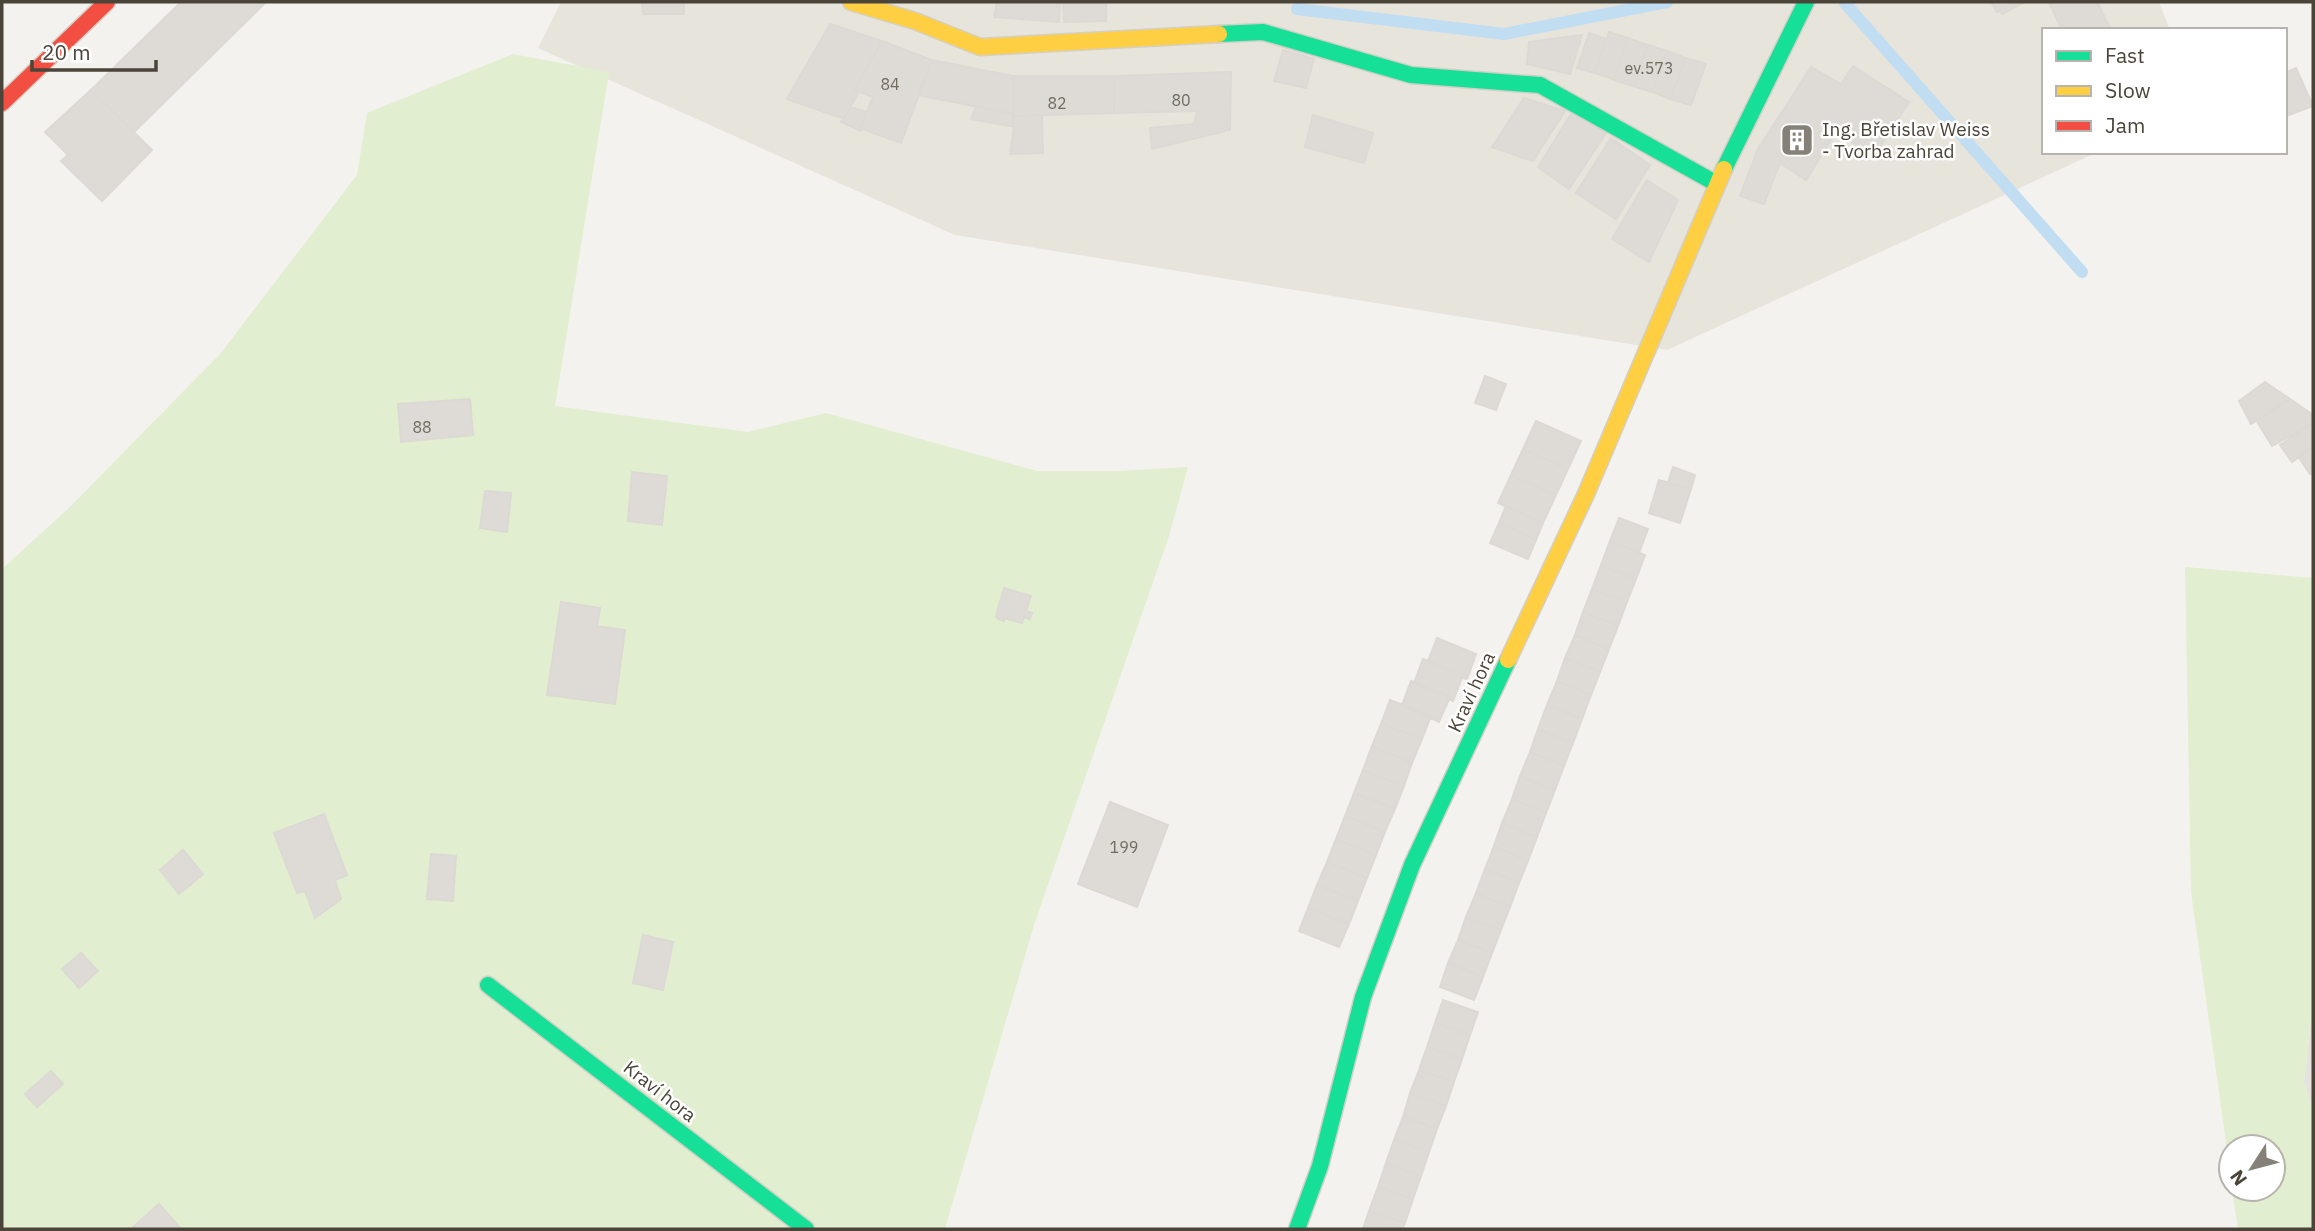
<svg xmlns="http://www.w3.org/2000/svg" width="2315" height="1231" font-family="'IBM Plex Sans',sans-serif">
<rect width="100%" height="100%" fill="#f4f2ee"/>
<path fill="#e7e4dc" d="M561,2h1598l11,28h-126v122h54l-431,198 -712,-115 -417,-187z"/>
<path fill="#e6e2de" d="M2313,1003v108l-9,-29z"/>
<path fill="#e1eecf" d="M513,54l96,18 -54,334 193,26 78,-19 211,58h82l69,-4 -19,69 -135,389 -89,304h-943v-660l67,-61 151,-154 137,-179 10,-62z
M2185,567l128,11v425l-9,79 9,29v118h-75l-6,-40h41v-42h-42v31l-40,-286z"/>
<g fill="none" stroke-linecap="round" stroke-linejoin="round">
<path stroke="#c0ddf1" stroke-width="12" d="M1844,2l238,270
M1297,9l207,25 163,-32"/>
</g>
<path fill="#dedbd6" stroke="#dcd9d4" stroke-width="2" d="M181,2h85l-132,130 -43,-42z
M642,2h42v12h-41z
M997,2h63l-1,20 -65,-5z
M1106,2v19l-42,1 -1,-19z
M1991,2h34l-23,12 -2,-3 -3,1z
M2055,2h42l14,28h-49l-12,-26z
M830,24l52,17 -28,49 5,1 -15,28 -57,-20z
M1609,32l19,6 -14,42 -19,-7z
M1589,33l17,6 -11,34 -18,-5z
M1582,35l-12,39 -43,-10 2,-22z
M1628,38l20,7 -15,41 -19,-6z
M882,41l50,19 -31,83 -41,-15 13,-31 -19,-7z
M1648,45l19,6 -15,41 -19,-6z
M1283,50l31,9 -8,29 -32,-7z
M1667,51l19,7 -16,41 -18,-7z
M1686,58l20,6 -15,41 -21,-6z
M932,60l81,16v38l-95,-19z
M1853,66l56,36 -35,54 -38,-24 -30,48 -26,-17 -16,41 -24,-8 18,-47 53,-82 30,17z
M2296,68l17,38 -24,9 -4,-9v-33z
M1231,72l-1,58 -78,19 -2,-21 44,-4 3,-13 -83,2 1,-37z
M1013,76h102l-1,37 -101,3z
M91,90l61,60 -50,51 -41,-40 7,-6 -23,-23z
M1524,98l41,13 -32,50 -41,-14z
M976,106l37,8 1,13 -43,-8z
M851,107l15,5 -5,19 -20,-9z
M1573,111l33,22 -37,56 -31,-22z
M1042,115l1,38 -33,1 4,-27 -1,-11z
M1313,115l60,18 -9,30 -59,-16z
M1611,138l39,27 -34,54 -40,-26z
M1647,180l31,20 -29,62 -37,-23z
M1485,376l21,8 -10,26 -21,-7z
M2265,382l25,17 -39,25 -12,-23z
M470,399l3,36 -72,7 -3,-38z
M2290,399l23,16v8l-41,23 -16,-26z
M1536,421l45,20 -13,28 -45,-20z
M2313,423v24l-21,15 -12,-17z
M2313,447v25l-3,2 -12,-18z
M1523,449l45,20 -12,26 -45,-20z
M1673,467l22,8 -4,14 -23,-6z
M632,472l35,4 -5,49 -34,-4z
M1511,475l45,20 -13,28 -45,-20z
M1659,480l32,9 -11,34 -31,-10z
M485,491l26,2 -4,39 -27,-4z
M1506,506l37,17 -7,17 -37,-17z
M1619,518l29,11 -9,24 -29,-12z
M1499,523l37,17 -8,19 -38,-16z
M1610,541l35,14 -9,24 -35,-14z
M1601,565l35,14 -9,23 -35,-13z
M1004,588l27,8 -5,15 6,2 -2,6 -6,-2 -2,6 -18,-5v3l-6,-2 -2,-3z
M1592,589l35,13 -9,24 -35,-14z
M561,602l39,6 -3,18 28,4 -10,74 -68,-9z
M1583,612l35,14 -9,23 -34,-14z
M1575,635l34,14 -9,23 -35,-14z
M1437,638l39,16 -9,25 -5,-1 1,-3 -35,-14z
M1565,658l35,14 -9,23 -34,-14z
M1423,659l40,16 -10,26 -4,-2 1,-2 -36,-14z
M1411,681l39,16 -11,25 -37,-17z
M1557,681l34,14 -9,24 -35,-14z
M1390,700l41,16 -9,23 -41,-15z
M1547,705l35,14 -9,24 -35,-14z
M1381,724l41,15 -10,24 -40,-17z
M1538,729l35,14 -9,23 -34,-14z
M1372,746l40,17 -8,23 -41,-16z
M1530,752l34,14 -9,24 -35,-14z
M1363,770l41,16 -9,23 -41,-16z
M1520,776l35,14 -9,23 -34,-14z
M1354,793l41,16 -10,23 -40,-16z
M1512,799l34,14 -9,24 -35,-14z
M1110,802l58,23 -31,82 -59,-23z
M324,814l23,61 -12,5 6,19 -26,19 -10,-27 -8,2 -23,-60z
M1345,816l40,16 -9,23 -40,-16z
M1502,823l35,14 -9,24 -34,-15z
M1336,839l40,16 -9,23 -40,-16z
M1494,846l34,15 -9,22 -34,-14z
M183,850l20,24 -24,20 -19,-24z
M431,854l25,2 -3,45 -26,-2z
M1327,862l40,16 -9,23 -41,-16z
M1485,869l34,14 -9,24 -34,-14z
M1317,885l41,16 -9,23 -41,-16z
M1476,893l34,14 -9,23 -35,-13z
M1308,908l41,16 -10,23 -40,-16z
M1466,917l35,13 -9,23 -34,-13z
M643,935l30,7 -10,48 -30,-7z
M1458,940l34,13 -9,24 -35,-14z
M81,953l17,18 -19,17 -17,-19z
M1448,963l35,14 -9,23 -34,-13z
M1443,1000l35,12 -8,23 -35,-12z
M1435,1023l35,12 -8,24 -35,-12z
M1427,1047l35,12 -8,23 -35,-12z
M1419,1070l35,12 -8,24 -36,-13z
M51,1071l12,13 -26,23 -12,-13z
M1410,1093l36,13 -9,23 -34,-12z
M1403,1117l34,12 -8,23 -35,-12z
M1394,1140l35,12 -8,24 -35,-13z
M1386,1163l35,13 -8,23 -35,-12z
M1378,1187l35,12 -8,24 -36,-12z
M159,1204l22,25h-50z
M1369,1211l36,12 -3,6h-39z"/>
<g fill="none" stroke-linecap="round" stroke-linejoin="round">
<defs>
<path id="fast" d="M1219,34l44,-2 148,43 129,10 177,99
M1724,169l82,-167
M488,985l318,244
M1297,1229l23,-63 43,-169 49,-132 96,-205"/>
<path id="slow" d="M851,2l64,19 65,26 239,-13
M1508,660l78,-166 138,-325"/>
<path id="jam" d="M2,103l105,-101"/>
</defs>
<use href="#fast" stroke="#d3cfc5" stroke-width="19"/>
<use href="#slow" stroke="#d3cfc5" stroke-width="19"/>
<use href="#jam" stroke="#d3cfc5" stroke-width="19"/>
<use href="#fast" stroke="#16e098" stroke-width="16"/>
<use href="#slow" stroke="#ffcf43" stroke-width="16"/>
<use href="#jam" stroke="#f24e42" stroke-width="16"/>
</g>
<defs>
<symbol id="building-square" viewBox="-11 -11 22 22"><rect x="-9" y="-9" width="18" height="18" rx="4" fill="#868178" stroke="#fff"/><path d="M-4-6H4V6H1V3H-1V6H-4ZM-2.5-4.3h1.7v1.8h-1.7ZM.8-4.3h1.7v1.8H.8ZM-2.5-1h1.7V.8h-1.7ZM.8-1h1.7V.8H.8Z" fill="#fff"/></symbol>
</defs>
<g fill-rule="evenodd">
<use href="#building-square" x="1778" y="121" width="38" height="38"/>
</g>
<g text-anchor="middle" stroke-width="5" stroke-linejoin="round" paint-order="stroke">
<g font-size="16" fill="#706a61">
<text x="1649" y="74">ev.573</text>
<text x="890" y="90">84</text>
<text x="1181" y="106">80</text>
<text x="1057" y="109">82</text>
<text x="422" y="433">88</text>
<text x="1124" y="853">199</text>
</g>
<g font-size="19" fill="#4b4439" stroke="#fff" text-anchor="start">
<text x="1822" y="136">Ing. Břetislav Weiss<tspan x="1822" dy="22">- Tvorba zahrad</tspan></text>
</g>
<g font-size="19" fill="#4b4439" stroke="#fff">
<text transform="translate(1471 692) rotate(-65)" y="7">Kraví hora</text>
<text transform="translate(660 1091) rotate(38)" y="7">Kraví hora</text>
</g>
</g>
<rect width="2315" height="1231" fill="none" stroke="#4b4439" stroke-width="7"/>
<rect x="2042" y="28" width="245" height="126" fill="#ffffff" stroke="#b7b4b0" stroke-width="2"/>
<rect x="2056" y="51" width="35" height="10" fill="#16e098" stroke="#b7b4b0" stroke-width="2"/>
<text x="2105" y="63" font-size="21" fill="#4b4439">Fast</text>
<rect x="2056" y="86" width="35" height="10" fill="#ffcf43" stroke="#b7b4b0" stroke-width="2"/>
<text x="2105" y="98" font-size="21" fill="#4b4439">Slow</text>
<rect x="2056" y="121" width="35" height="10" fill="#f24e42" stroke="#b7b4b0" stroke-width="2"/>
<text x="2105" y="133" font-size="21" fill="#4b4439">Jam</text>
<g transform="translate(2252 1168) rotate(234)"><circle r="33" fill="#ffffff" stroke="#b7b4b0" stroke-width="2"/>
<path d="M0-5L12 26L0 18L-12 26Z" fill="#868178"/>
<text y="-10" font-size="19" font-weight="bold" text-anchor="middle" fill="#4b4439">N</text>
</g>
<path d="M32 60v10h124v-10" fill="none" stroke="#4b4439" stroke-width="3.5"/>
<text x="42" y="60" font-size="21" fill="#4b4439" stroke="#ffffff" stroke-width="5" paint-order="stroke">20 m</text>
</svg>
